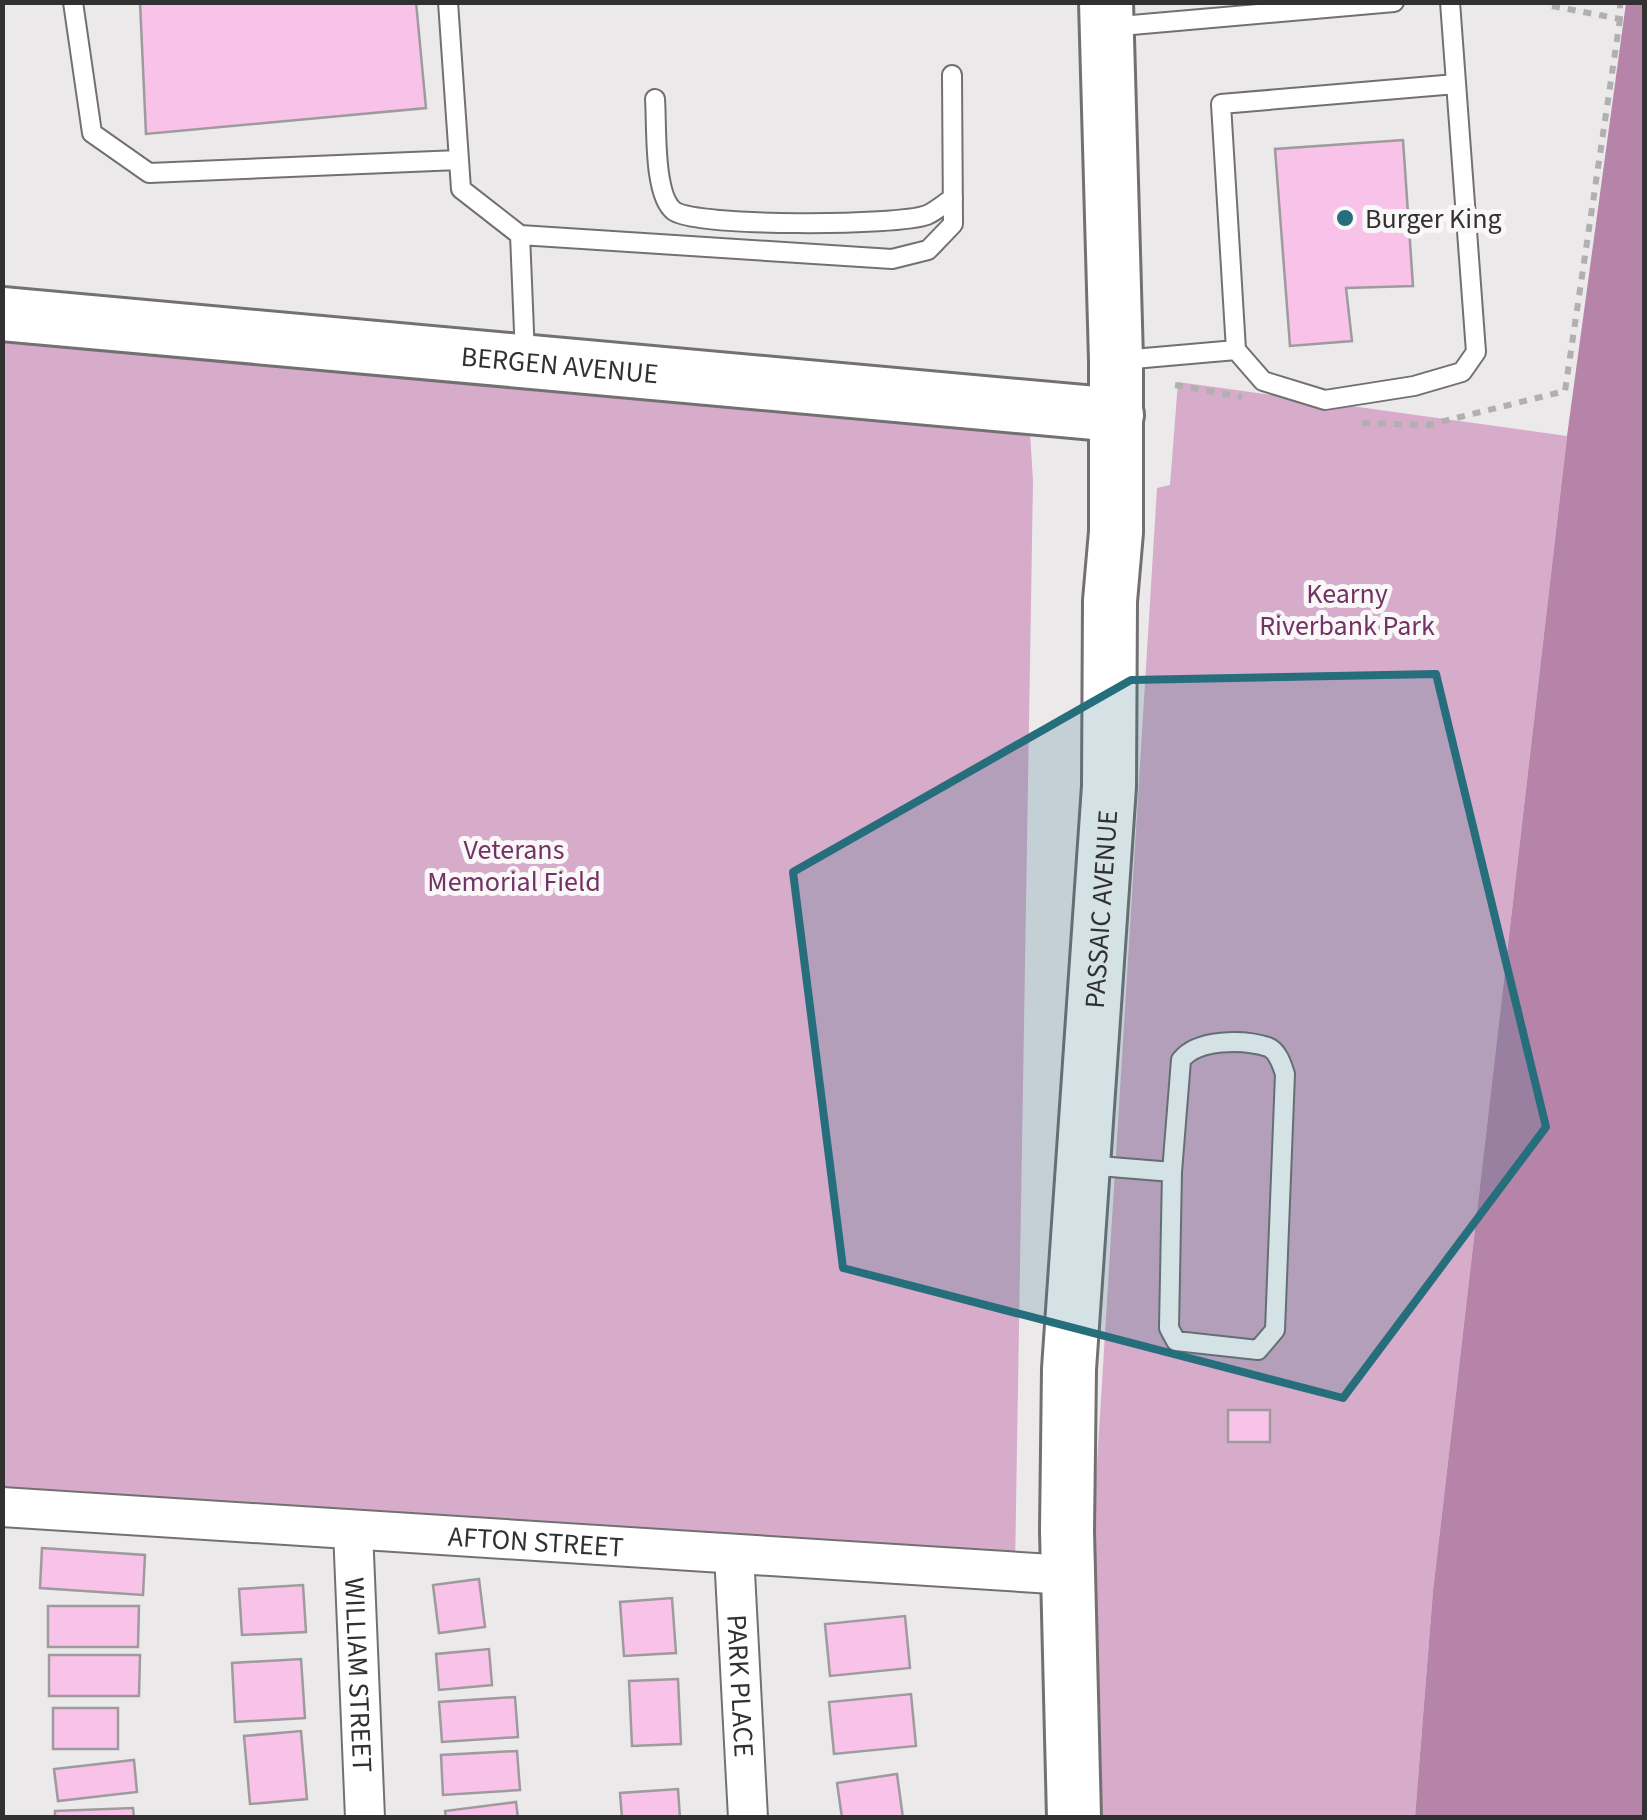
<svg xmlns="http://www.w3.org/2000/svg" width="1647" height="1820" font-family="'Source Sans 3',sans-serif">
<rect width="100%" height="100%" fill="#ece9eb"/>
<path fill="#d6acca" d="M2,303l1026,98 5,80 -18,1088 -1012,-64z
M1178,382l389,54 -134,1155 -18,226 -323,1 -4,-208 69,-1122 13,-3z"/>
<path fill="#b684a9" d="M1626,3h18v1814h-229l18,-226 134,-1155z"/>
<path fill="#f8c2e9" stroke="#9e9b9d" stroke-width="2.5" d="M140,2h276l10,106 -280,26z
M1403,140l10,146 -67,2 6,53 -62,5 -15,-197z
M1228,1410h42v32h-42z
M42,1548l103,7 -2,40 -103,-7z
M479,1579l6,48 -46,6 -6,-48z
M303,1585l3,47 -64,3 -3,-46z
M672,1598l4,55 -52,3 -4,-54z
M48,1606h91l-1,41h-90z
M905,1616l5,52 -80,8 -5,-52z
M489,1649l3,36 -53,5 -3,-36z
M49,1655h91l-1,41h-90z
M301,1659l4,59 -70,4 -3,-59z
M678,1679l3,65 -49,2 -3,-65z
M911,1694l5,52 -82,8 -5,-52z
M515,1697l3,40 -76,5 -3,-40z
M53,1708h65v41h-65z
M301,1731l6,68 -57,5 -6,-68z
M517,1751l3,39 -77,5 -2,-40z
M134,1760l3,32 -79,9 -4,-32z
M897,1774l6,44h-61l-5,-35z
M678,1789l2,29h-58l-2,-25z
M516,1802l2,16h-72l-1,-7z
M133,1808l1,10h-79v-7z"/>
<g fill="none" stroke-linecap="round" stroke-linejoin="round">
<defs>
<path id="lane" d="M73,2l19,131 57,40 310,-13
M448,2l13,187 59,46 372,24 36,-9 25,-26 -1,-149
M1450,2l26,350 -14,20 -48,14 -89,14 -62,-19 -27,-31 -15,-246 235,-20
M1109,27l285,-25
M655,99c2,26 -2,96 19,112 23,16 224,15 253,4 9,-4 18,-12 26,-17
M520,235l5,120
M1122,360l114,-10
M1087,1165l85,7 9,-112c16,-21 62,-21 87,-13 10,4 14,18 17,27l-10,256 -17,20 -82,-9 -7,-13 3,-156"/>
<g id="street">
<path id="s1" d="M2,1507l1066,68"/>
<path id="s2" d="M353,1530l12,288"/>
<path id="s3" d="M734,1554l14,264"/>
</g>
<g id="secondary">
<path id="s4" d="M2,314l1115,101"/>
<path id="s5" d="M1074,1818l-7,-287 2,-162 40,-583 1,-185 6,-69v-172l-10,-358"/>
</g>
</defs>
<use href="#lane" stroke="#737072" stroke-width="22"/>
<use href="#street" stroke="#737072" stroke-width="42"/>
<use href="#secondary" stroke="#737072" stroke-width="58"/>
<path stroke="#b1afb0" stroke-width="6" stroke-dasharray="8 8" stroke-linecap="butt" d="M1552,6l68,13v-17
M1175,385l67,12
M1362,423l66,2 137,-34 55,-372"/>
<use href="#lane" stroke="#fff" stroke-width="18"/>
<use href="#street" stroke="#fff" stroke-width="38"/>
<use href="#secondary" stroke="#fff" stroke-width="52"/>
</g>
<path fill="#276e7c" fill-opacity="0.2" stroke="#276e7c" stroke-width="8" stroke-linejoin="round" d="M1436,674l110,453 -203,271 -500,-130 -50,-396 338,-192z"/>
<circle fill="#276e7c" stroke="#faf7f9" stroke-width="4" cx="1345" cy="218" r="10"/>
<g text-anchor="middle" stroke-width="10" stroke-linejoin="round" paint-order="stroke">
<g font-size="28" fill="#323131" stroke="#faf7f9" text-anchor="start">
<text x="1365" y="228">Burger King</text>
</g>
<g font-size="28" fill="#323131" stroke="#faf7f9">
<text dy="10" stroke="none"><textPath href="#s4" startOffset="560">BERGEN AVENUE</textPath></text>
<text dy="10" stroke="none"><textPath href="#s5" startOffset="910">PASSAIC AVENUE</textPath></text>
<text dy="10" stroke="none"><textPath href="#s1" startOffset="535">AFTON STREET</textPath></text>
<text dy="10" stroke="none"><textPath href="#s2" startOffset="145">WILLIAM STREET</textPath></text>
<text dy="10" stroke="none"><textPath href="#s3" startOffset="132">PARK PLACE</textPath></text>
</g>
<g font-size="28" fill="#723364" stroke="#faf7f9">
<text x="1347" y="603">Kearny<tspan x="1347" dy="32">Riverbank Park</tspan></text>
<text x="514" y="859">Veterans<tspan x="514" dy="32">Memorial Field</tspan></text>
</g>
</g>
<rect width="1647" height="1820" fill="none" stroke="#323131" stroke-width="10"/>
</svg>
